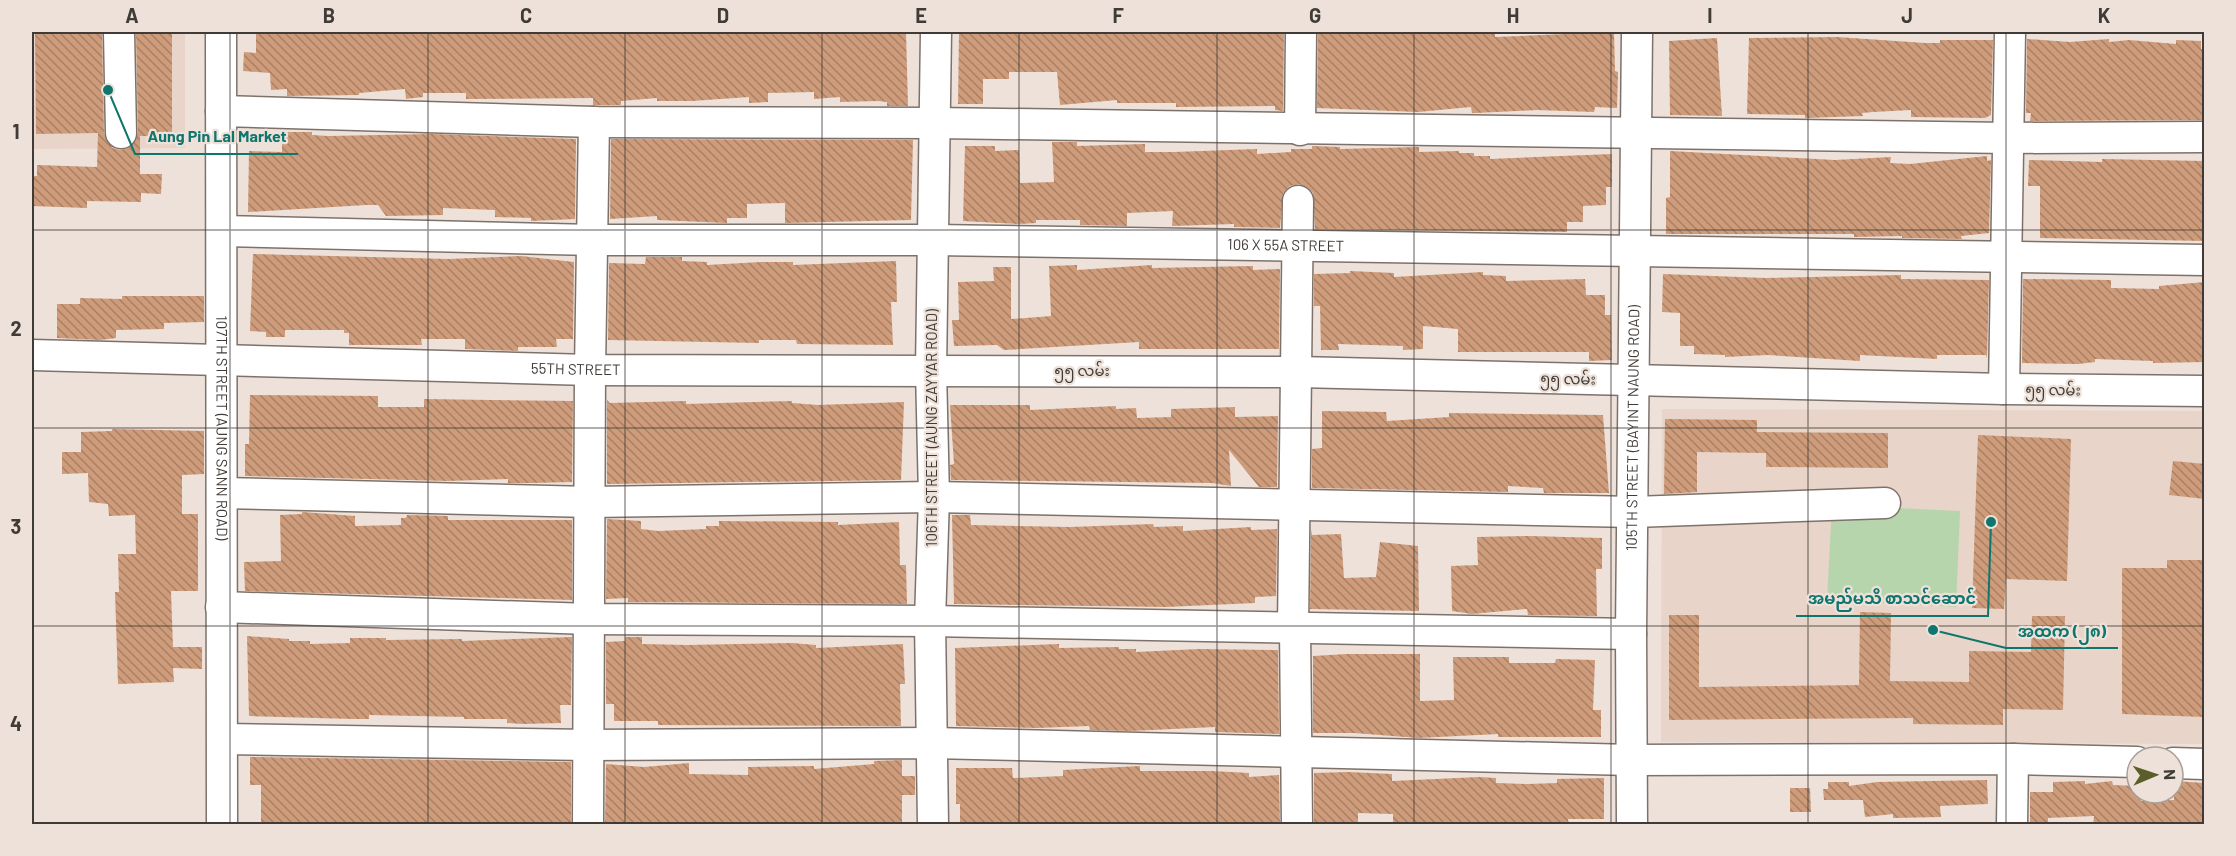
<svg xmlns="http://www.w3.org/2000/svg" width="2236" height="856" font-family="Barlow,'Noto Sans Myanmar',sans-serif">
<defs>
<pattern id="building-back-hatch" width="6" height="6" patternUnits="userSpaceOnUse" patternTransform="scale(1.5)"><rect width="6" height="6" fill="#ce9c7a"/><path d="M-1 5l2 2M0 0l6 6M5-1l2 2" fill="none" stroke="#a98065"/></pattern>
</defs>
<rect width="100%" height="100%" fill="#eee1d9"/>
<path fill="#e8d4c8" d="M32,32h153v116l-153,1z
M1662,409l542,2v333l-543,-2z"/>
<path fill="#b7d5ac" d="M1832,505l128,6 -4,96 -129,-7z"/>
<path fill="url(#building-back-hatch)" d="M35,32h67l2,102 8,14 9,2 9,-3 8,-14 -2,-101h36v104h-32v38h22l-1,20 -20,-1v9l-54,-1v7l-55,-2v-30h5v-11l60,2 1,-34 -62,1z
M256,32h650l2,74h-21v-4l-9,-1 -38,1v-5l-26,2v-7l-46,1v9l-19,1v-6l-57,4h-35v-3l-36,3v4h-28v-7l-127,1v-6h-43v4l-17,2 -1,-10 -46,4v2l-72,1v-7l-16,1 -1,-17 -27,-2 1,-19 12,1z
M959,32h325l-1,79 -8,-1v-4l-99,1v-4h-59v-3l-57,5 -3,-33h-48v7h-26v25h-25z
M1318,32h177v5l119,-5 1,39 3,1 -1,36 -22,-1 -1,5 -57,-2 -61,3h-4l-1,-6 -53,5 -101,-4z
M1837,37l88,6h15v-3h53l-2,75 -6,3 -74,-1v-7l-38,2 -11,1 1,3 -58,2v-3l-58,-1 2,-76z
M1717,38l5,78 -52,-1 -1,-74z
M2027,39l43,3 39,-3v3l20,-2 47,4v-4l25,1v8h4v71l-175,1 1,-8h-5z
M282,132h30v3l16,1 104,-2 144,5 -1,80 -44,2v-3l-36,-1v-7l-52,-2v7l-57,1 -8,-11h-12l-118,7 1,-61 33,1z
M611,139l302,1 -2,80 -126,3v-20l-38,1v14h-20v5l-70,-3v-4l-47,3z
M1052,142h25v4l68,-2v8h29l83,-3v5l34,-2v-3h21v-3l28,1v2l79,-2v5l40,-1v2h15v3h16v3l122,-5v33h-6v18l-23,1v16h-16v10l-252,-3 -2,-36 -6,-6 -8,-3 -9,2 -7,7 -3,35 -46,-1v-3l-62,2 1,-15 -46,2v13l-47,-1v-5h-44v3l-17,1 -56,-3 2,-75h30v5l24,-1 1,33 34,-1z
M1670,151l165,9 56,-3 -1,6 20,1 77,-8v5l4,-1 -2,73 -28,3 1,3 -60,-1v-2l-48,1v-3h-188v-36l4,-1z
M2102,159l103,2v80l-165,-3v-52h-12l1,-26 73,2z
M253,254l196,5 72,-3 53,6 -1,77h-17l1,8h-39v4l-53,-2v-10h-44l1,6h-73v-12h-5v-3h-59v7h-19v-5l-16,-1z
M646,257h36v4l25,1v3l54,-3h32v3l103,-4 1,41h-6l2,43 -96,-1 -1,-4h-37v3l-151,-3 1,-77 36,1z
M1077,265v5l75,-5v3l101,-2v4l27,-1 -1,80h-140v-7l-135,8 -7,-5 -43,1 -2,-26h7l-1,-38 36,-1 -1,-14h18v52l40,-3 -2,-50z
M1350,271l44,2v4l89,-5v3l23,1v5l79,-2 1,16h19v20h6l1,45 -23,1v-9h-131v-23l-35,-3v23l-20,1v-4l-65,-2 1,6h-18l-1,-44h-6v-32l36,-1z
M1663,274l102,4 136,-3v4l88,1 -2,78 -1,-3h-49v4l-77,-4v6l-92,-6 -43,2v-2l-31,-1v-8h-14v-33l-18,-1z
M2023,279l88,1v8l48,1v-3l46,-4v80l-52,1v-2l-58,-2v3l-17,2 -56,-1z
M122,296h82v26l-40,1v6l-48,1v8l-16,2 -43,-2v-34h23v-6l42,1z
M250,395l128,1v11h46v-8l149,2 -1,81 -39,1h-25v-4l-60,2 -203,-5v-32h4z
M607,400l3,3 76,-2v3l106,-3v2l26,2 86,-3 -3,78 -294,4z
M950,405h80v5l86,-4v3l20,-1 1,10 34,-1v-8l64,-2v10l43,-1 -1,71h-18l-30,-37 2,36 -19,-3 -261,-3 -1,-15 4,-1z
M1322,411l64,1 1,9 62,-4v-4l154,2 6,78h-65l-1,-5 -35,-2v6l-196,-4v-39l10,-1z
M1665,419l92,1v12l131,1v35l-122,-1v-14l-69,-1v40l-33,2z
M112,429l92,2v43l-22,1v39h16v77h-27l2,56h29v22l-29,-1 1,14 -56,2 -3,-92h4l-1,-38h18l-1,-39 -26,1 -1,-12 -19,-2 -1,-29 -26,1v-22h19v-20l31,-1z
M1978,435l93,4 -4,142 -61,-2 -2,30 -32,-1z
M2173,461l32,3v35l-36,-4z
M302,512l53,4v10l46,-1v-7h5l1,-3 41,1v4h124v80l-327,-9 -1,-29 37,-1 -1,-46 22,-1z
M952,515h18l1,10 99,2 83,-3 1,3 29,-1v5l68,-4v3l26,-1 -1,67 -21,1v6l-89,4 -212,-3z
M607,519l34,2v8l17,2 48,-2v-3h13v-5l119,1v3l61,-3 1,43h6l1,39 -279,-2v-4l-22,1z
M1311,529l1,6 29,-1 3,44 32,-1 4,-35 38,4 1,65 -109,-2z
M1530,536l72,2v31h-6l1,47 -69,-1 -1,-6 -55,5 -20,-3 -1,-45 27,-1 -1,-28z
M2167,560h38v157l-83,-3v-146h45z
M1860,612l31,1 -1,68 79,1v-31l62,1 1,-36h33l-2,94 -60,-1v16l-90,-1v-6l-244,2v-105h30v72l160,-2z
M247,636l42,3v2h21v3l40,-1v-5h36v2l76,-1v2l110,-4 -1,68h-11l1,18 -38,1 -16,-1v-4h-43v-2l-95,-2v4h-17l-103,-3z
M625,637h17v7l45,1 105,-2 24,2v3l87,-4 2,40h-5l1,42 -243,-1v-4h-44v-17h-8v-62l19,-1z
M1059,644v4l60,-1v2h17v3l63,-3 79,1 1,84 -64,-2v-5l-85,4 -40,-1 -1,-4 -52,2 -81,-2 -1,-78z
M1347,654h73v47l34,-1 -1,-43h56v6h46l1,-4 39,1 -2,50h8v27h-103v-3l-80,4 -64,-5h-41v-77z
M250,757l321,5v63h-310v-40h-11z
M902,760v16h13v19h-13v30h-297l1,-61 38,3 45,-4v11l59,1v-8l66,-1v3l60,-5v-3z
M1140,766v5h72l37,2v4l30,-2 1,50h-320v-21h-4v-36h56l1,10 50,-2v-6z
M1348,772l44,2v7l87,-4 17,1v5l32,1 29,-1v-4l47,-1v41h-36l1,6h-176v-11l-35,-1v12h-44v-52z
M1987,780l1,24 -48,2 1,11 -48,1v-4l-28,3 -2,-17h-39l-1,-11h5v-7h21v4l28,-4z
M2085,781v3l27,-3 1,4 24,1 4,15 33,-1v-19l31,2 -2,42h-110l1,-9 -46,2v4h-18v-30h23v-10z
M1790,788h20l1,24h-21z"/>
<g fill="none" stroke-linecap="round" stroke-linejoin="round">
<defs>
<g id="minor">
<path d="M119,32l2,101"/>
<path id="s1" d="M221,32l1,792"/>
<path d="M221,111l373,11 342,1 1072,15 196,-1"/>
<path d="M1300,130l1,-98"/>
<path id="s2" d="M222,231l371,9h341l1270,20"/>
<path id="s3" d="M32,355l558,15 708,2 706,17 200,2"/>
<path d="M2004,389l6,-357"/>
<path d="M223,493l367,9 344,-5 700,15 251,-9"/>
<path d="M221,607l369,12 340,2 701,13"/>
<path d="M1293,628l5,-427"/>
<path d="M1295,628l2,196"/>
<path d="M224,739l364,6 344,-2 700,17 381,-1 124,3"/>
<path d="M2173,763l31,1"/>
<path d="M588,824l2,-454 4,-248"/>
<path d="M933,824l-3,-203 4,-124 -3,-127 5,-338"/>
<path id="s4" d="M1632,824l-1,-190 6,-602"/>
<path d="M2012,824l1,-65"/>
</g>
</defs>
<use href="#minor" stroke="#7d726b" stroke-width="33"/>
<use href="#minor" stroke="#fff" stroke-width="30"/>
</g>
<path fill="none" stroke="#403b37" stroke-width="1.5" stroke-opacity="0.55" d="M230,32v792M428,32v792M625,32v792M822,32v792M1019,32v792M1217,32v792M1414,32v792M1611,32v792M1808,32v792M2006,32v792M32,230h2172M32,428h2172M32,626h2172"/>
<g text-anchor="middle" stroke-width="4.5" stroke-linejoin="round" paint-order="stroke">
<g font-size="15" fill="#403b37" stroke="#eee1d9">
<text dy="5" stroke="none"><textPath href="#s2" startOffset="1064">106 X 55A STREET</textPath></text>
<text dy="5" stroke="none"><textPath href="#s3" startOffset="544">55TH STREET</textPath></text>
<text x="1082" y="376">၅၅ လမ်း</text>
<text transform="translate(1568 379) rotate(1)" y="5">၅၅ လမ်း</text>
<text transform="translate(2053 390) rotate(1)" y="5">၅၅ လမ်း</text>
<text dy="5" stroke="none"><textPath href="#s1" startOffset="396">107TH STREET (AUNG SANN ROAD)</textPath></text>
<text transform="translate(932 428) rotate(-90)" y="5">106TH STREET (AUNG ZAYYAR ROAD)</text>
<text dy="5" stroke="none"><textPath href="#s4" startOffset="396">105TH STREET (BAYINT NAUNG ROAD)</textPath></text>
</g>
</g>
<path fill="none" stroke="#0f766e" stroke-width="2" d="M108 90L135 154H298M1991 522L1988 616H1796M1933 630L2006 648H2118"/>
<g fill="#0f766e" stroke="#eee1d9" stroke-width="2">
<circle cx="108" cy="90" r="6"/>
<circle cx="1991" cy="522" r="6"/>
<circle cx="1933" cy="630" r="6"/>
</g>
<g font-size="16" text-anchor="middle" font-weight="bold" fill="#0f766e" stroke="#eee1d9" stroke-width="4.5" stroke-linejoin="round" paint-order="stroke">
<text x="217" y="142">Aung Pin Lal Market</text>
<text x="1892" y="604">အမည်မသိ စာသင်ဆောင်</text>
<text x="2062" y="637">အထက (၂၈)</text>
</g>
<rect width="2236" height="856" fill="none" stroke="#eee1d9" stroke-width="66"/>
<g transform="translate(2155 775) rotate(88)"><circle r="28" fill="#eee1d9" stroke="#a89f98" stroke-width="1.5"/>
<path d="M0-4.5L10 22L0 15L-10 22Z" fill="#5b5d2a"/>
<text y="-9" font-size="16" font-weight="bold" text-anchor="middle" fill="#403b37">N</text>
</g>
<rect x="33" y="33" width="2170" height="790" fill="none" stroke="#403b37" stroke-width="2"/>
<g font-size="20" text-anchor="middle" font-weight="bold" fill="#403b37">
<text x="132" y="23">A</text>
<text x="329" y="23">B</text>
<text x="526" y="23">C</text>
<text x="723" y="23">D</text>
<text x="921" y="23">E</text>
<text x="1118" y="23">F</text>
<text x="1315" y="23">G</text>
<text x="1513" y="23">H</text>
<text x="1710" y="23">I</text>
<text x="1907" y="23">J</text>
<text x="2104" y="23">K</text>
<text x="16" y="139">1</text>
<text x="16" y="336">2</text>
<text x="16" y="534">3</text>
<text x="16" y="731">4</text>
</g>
</svg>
